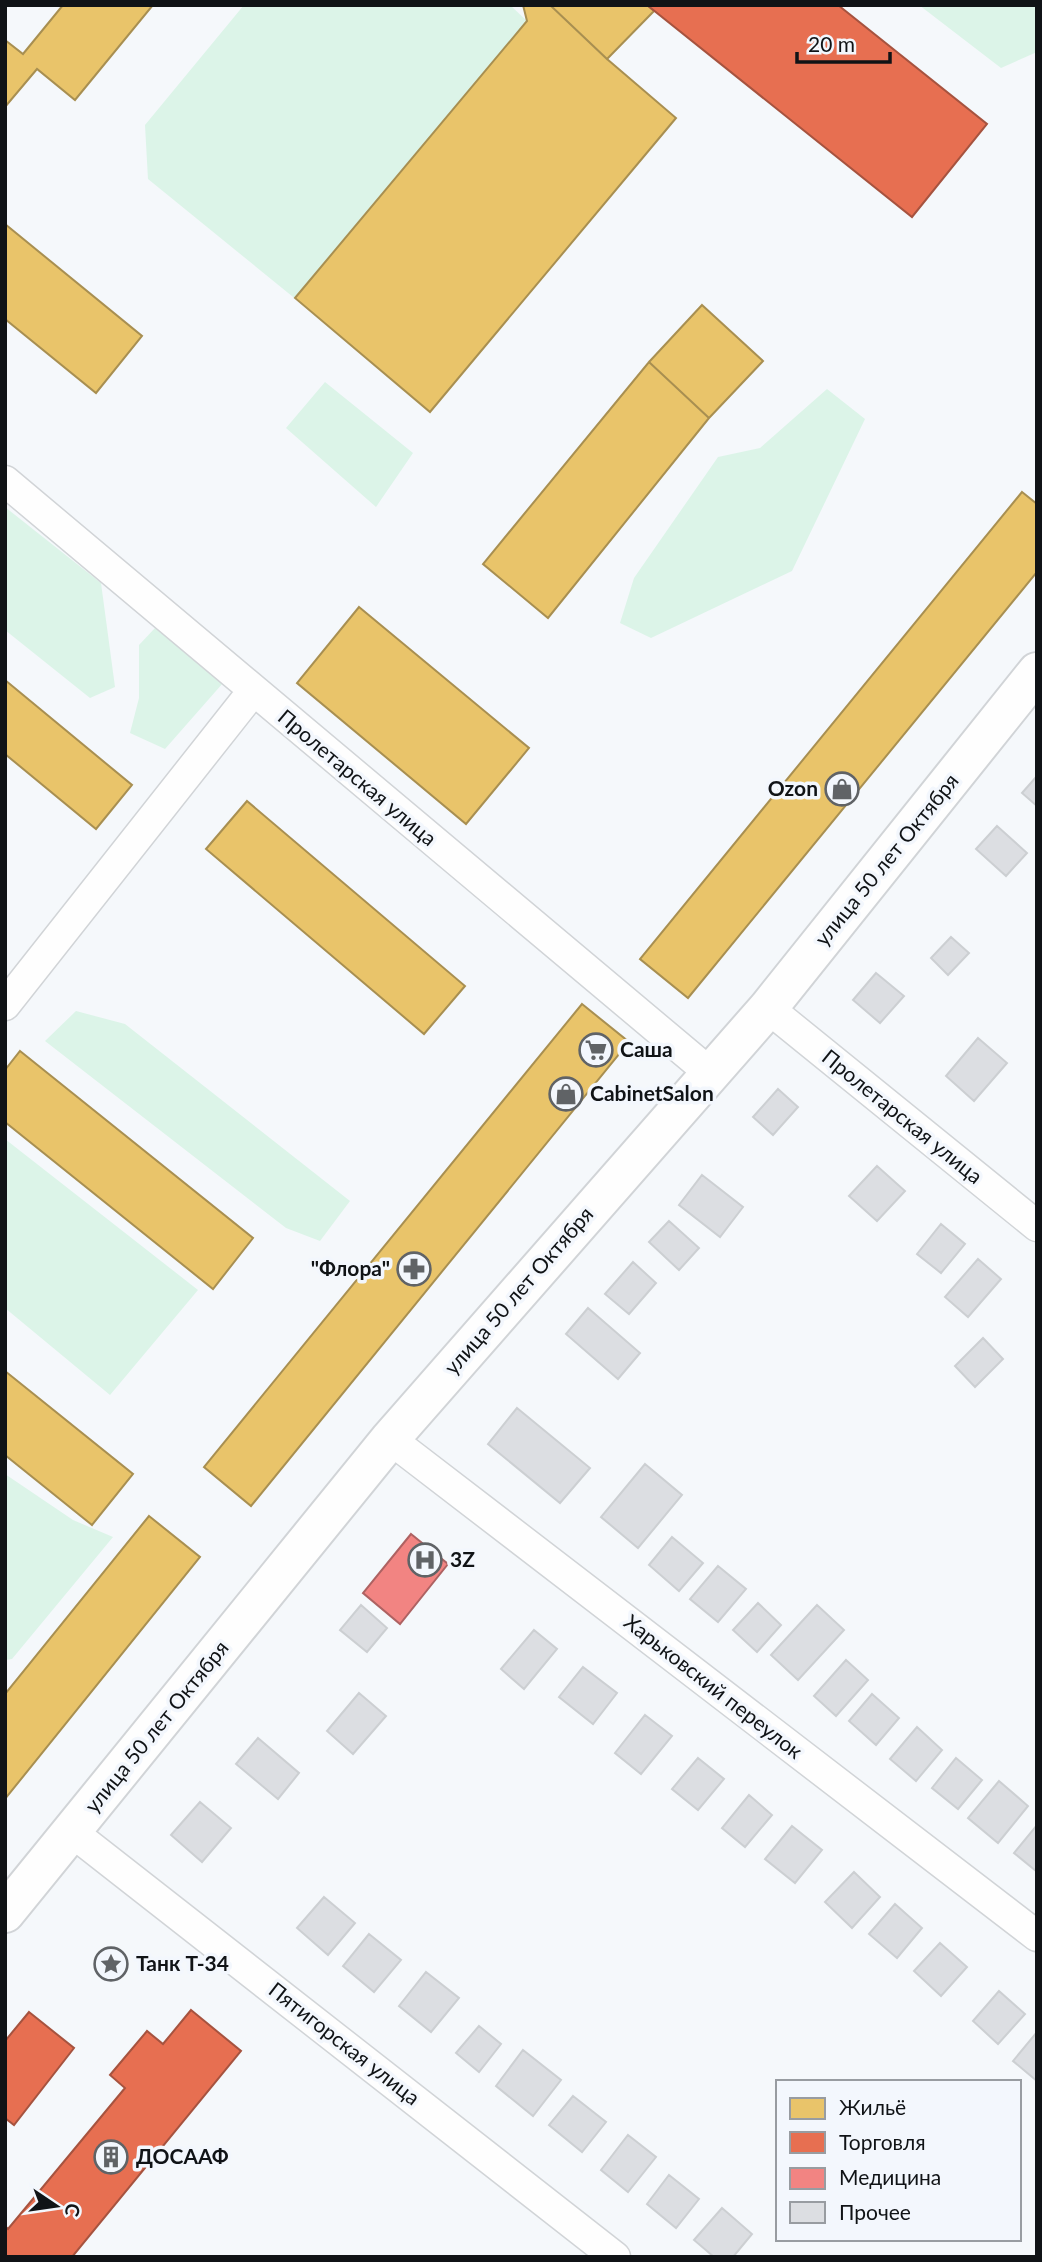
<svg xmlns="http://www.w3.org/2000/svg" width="1042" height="2262" font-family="Lato,sans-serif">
<rect width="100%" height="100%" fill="#f5f8fb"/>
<path fill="#dcf4e8" d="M244,5h266l17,16 -232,277 19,16 -166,-135 -3,-54z
M919,5h118v47l-36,16z
M325,382l88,71 -37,54 -90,-79z
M827,389l38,30 -73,152 -141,67 -31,-15 14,-45 84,-121 42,-9z
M5,507l96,76 14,104 -25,11 -85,-68z
M155,628l68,55 -58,66 -35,-16 9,-35v-53z
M76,1011l49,13 225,177 -30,40 -34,-13 -241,-187z
M5,1139l193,151 -88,105 -105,-87z
M5,1474l68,46 40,17 -101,122 -7,1z"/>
<path fill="#e9c46a" stroke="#a88f51" stroke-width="2" d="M63,5h90l-78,95 -38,-31 -32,38v-67l18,14z
M523,5h27l57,54 69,59 -246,294 -135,-114 232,-277z
M550,5h97l7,6 -47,48z
M5,224l137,112 -46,57 -91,-74z
M702,305l61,56 -54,57 -60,-56z
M649,362l60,56 -161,200 -65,-54z
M1022,492l15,12v68l-349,426 -48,-39z
M359,607l170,141 -63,76 -169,-141z
M5,680l127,105 -36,44 -91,-75z
M247,801l218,185 -41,48 -218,-185z
M582,1004l47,38 -378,464 -47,-39z
M20,1051l233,187 -40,51 -208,-167v-52z
M5,1371l128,103 -41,51 -87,-70z
M149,1516l51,41 -195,242v-105z"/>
<path fill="#e76f51" stroke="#a6533f" stroke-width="2" d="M647,5h191l149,119 -75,93z
M191,2010l50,41 -169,206h-67v-31l3,3 117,-141 -15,-13 37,-44 16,13z
M29,2012l45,36 -60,77 -9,-7v-77z"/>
<path fill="#f28482" stroke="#ae6262" stroke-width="2" d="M411,1534l37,30 -48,60 -37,-31z"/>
<path fill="#dcdee2" stroke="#cccfd2" stroke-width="2" d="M1037,776v30l-15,-13z
M997,826l30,27 -21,23 -30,-27z
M951,937l18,16 -21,22 -17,-17z
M876,973l28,23 -24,27 -27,-23z
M978,1038l29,25 -33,38 -28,-25z
M778,1089l20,18 -25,28 -20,-18z
M877,1166l28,25 -28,30 -28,-25z
M702,1175l41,32 -23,30 -41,-32z
M669,1221l30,27 -20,22 -30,-28z
M941,1224l24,20 -24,29 -24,-19z
M978,1259l23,20 -33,38 -23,-20z
M633,1262l23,21 -27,31 -24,-20z
M588,1308l52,45 -22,26 -52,-45z
M983,1338l20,21 -28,28 -20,-21z
M517,1408l73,60 -30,35 -72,-59z
M645,1464l37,31 -44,53 -37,-31z
M672,1537l31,26 -24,28 -30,-26z
M718,1566l28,23 -28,33 -28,-23z
M758,1603l23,22 -24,27 -24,-22z
M361,1605l26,23 -20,24 -27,-22z
M817,1605l27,25 -46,50 -27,-25z
M534,1630l23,19 -33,40 -23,-20z
M846,1660l22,20 -32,36 -22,-20z
M583,1667l34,26 -24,31 -34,-27z
M359,1693l27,23 -33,38 -26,-23z
M872,1694l27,24 -23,27 -27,-24z
M645,1715l27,21 -31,38 -26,-21z
M917,1727l25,23 -26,31 -26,-22z
M258,1738l41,35 -21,26 -42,-35z
M698,1758l26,21 -26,31 -26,-21z
M956,1758l26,22 -24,29 -26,-21z
M999,1781l29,25 -30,37 -30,-25z
M749,1795l23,20 -27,32 -23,-19z
M200,1802l31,26 -29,34 -31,-27z
M1037,1825v46h-1l-22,-18z
M792,1826l30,24 -27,33 -30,-24z
M854,1872l26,25 -28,31 -27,-26z
M324,1897l31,26 -27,32 -31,-27z
M895,1904l27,24 -25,30 -28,-24z
M369,1934l32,26 -27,32 -31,-26z
M940,1943l27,24 -26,29 -27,-25z
M426,1972l33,26 -28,34 -32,-26z
M999,1991l26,23 -27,30 -25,-23z
M479,2026l22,18 -22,28 -23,-19z
M1037,2032v49l-24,-20z
M523,2050l38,30 -28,36 -37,-30z
M573,2096l33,26 -24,30 -33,-27z
M628,2135l28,22 -28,35 -27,-22z
M669,2175l30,24 -23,29 -29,-24z
M722,2208l30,26 -19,23h-19l-20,-17z"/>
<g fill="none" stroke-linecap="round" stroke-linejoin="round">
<defs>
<path id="street" d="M5,481l705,592
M5,1005l248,-314
M768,1008l269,218
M390,1439l647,497
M72,1832l543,425"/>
<path id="secondary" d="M5,1913l385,-474 378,-431 269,-336"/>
</defs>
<use href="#street" stroke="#d1d4d7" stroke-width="33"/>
<use href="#secondary" stroke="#d1d4d7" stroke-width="42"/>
<use href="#street" stroke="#fefefe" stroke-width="30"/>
<use href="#secondary" stroke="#fefefe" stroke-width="38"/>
</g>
<defs>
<symbol id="shop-ring" viewBox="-11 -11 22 22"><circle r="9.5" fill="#f3f7fd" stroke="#606366" stroke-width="1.5"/><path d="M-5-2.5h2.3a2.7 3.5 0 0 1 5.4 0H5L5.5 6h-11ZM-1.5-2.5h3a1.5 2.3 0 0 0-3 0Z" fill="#606366"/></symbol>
<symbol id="supermarket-ring" viewBox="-11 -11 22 22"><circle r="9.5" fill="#f3f7fd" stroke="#606366" stroke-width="1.5"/><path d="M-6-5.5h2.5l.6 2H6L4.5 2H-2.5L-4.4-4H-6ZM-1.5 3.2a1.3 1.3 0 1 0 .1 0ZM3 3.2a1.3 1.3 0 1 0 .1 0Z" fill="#606366"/></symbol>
<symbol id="pharmacy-ring" viewBox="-11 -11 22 22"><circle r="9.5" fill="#f3f7fd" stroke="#606366" stroke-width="1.5"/><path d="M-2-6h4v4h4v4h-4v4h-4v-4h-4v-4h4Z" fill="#606366"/></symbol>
<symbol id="hospital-ring" viewBox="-11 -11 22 22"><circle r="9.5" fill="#f3f7fd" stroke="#606366" stroke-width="1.5"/><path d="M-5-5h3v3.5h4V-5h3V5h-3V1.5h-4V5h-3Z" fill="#606366"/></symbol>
<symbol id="sight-ring" viewBox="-11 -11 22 22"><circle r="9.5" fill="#f3f7fd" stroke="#606366" stroke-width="1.5"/><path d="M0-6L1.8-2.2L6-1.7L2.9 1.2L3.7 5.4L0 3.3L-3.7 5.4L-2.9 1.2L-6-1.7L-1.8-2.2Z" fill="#606366"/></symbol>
<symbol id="building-ring" viewBox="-11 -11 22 22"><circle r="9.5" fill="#f3f7fd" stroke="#606366" stroke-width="1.5"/><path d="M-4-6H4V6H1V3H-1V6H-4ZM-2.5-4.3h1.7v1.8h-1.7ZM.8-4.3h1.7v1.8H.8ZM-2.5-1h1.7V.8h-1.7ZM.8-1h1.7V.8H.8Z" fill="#606366"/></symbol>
</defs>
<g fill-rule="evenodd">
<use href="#shop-ring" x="823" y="770" width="38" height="38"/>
<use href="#supermarket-ring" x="577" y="1031" width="38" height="38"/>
<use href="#shop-ring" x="547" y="1075" width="38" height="38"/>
<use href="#pharmacy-ring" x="395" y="1250" width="38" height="38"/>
<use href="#hospital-ring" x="406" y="1541" width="38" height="38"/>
<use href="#sight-ring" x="92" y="1945" width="38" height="38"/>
<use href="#building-ring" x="92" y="2138" width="38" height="38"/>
</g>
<g text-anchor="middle" stroke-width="7" stroke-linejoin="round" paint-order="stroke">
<g font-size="21" fill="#101316" stroke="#f3f7fd">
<text transform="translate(357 778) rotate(40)" y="7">Пролетарская улица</text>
<text transform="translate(887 860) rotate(-51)" y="7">улица 50 лет Октября</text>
<text transform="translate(902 1117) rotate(39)" y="7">Пролетарская улица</text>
<text transform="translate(519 1291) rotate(-49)" y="7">улица 50 лет Октября</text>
<text transform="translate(713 1687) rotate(38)" y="7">Харьковский переулок</text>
<text transform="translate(157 1727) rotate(-51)" y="7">улица 50 лет Октября</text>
<text transform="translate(344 2044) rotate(38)" y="7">Пятигорская улица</text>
</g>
<g font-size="21" font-weight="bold" fill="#101316" stroke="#f3f7fd" text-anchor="start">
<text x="818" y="796" text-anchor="end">Ozon</text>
<text x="620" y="1057">Саша</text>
<text x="590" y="1101">CabinetSalon</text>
<text x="390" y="1276" text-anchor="end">"Флора"</text>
<text x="450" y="1567">3Z</text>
<text x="136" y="1971">Танк Т-34</text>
<text x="136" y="2164">ДОСААФ</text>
</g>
</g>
<rect width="1042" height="2262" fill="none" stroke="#101316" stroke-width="14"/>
<rect x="776" y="2080" width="245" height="161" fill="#f3f7fd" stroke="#989ca1" stroke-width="2"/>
<rect x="790" y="2098" width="35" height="21" fill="#e9c46a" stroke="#989ca1" stroke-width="2"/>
<text x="839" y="2115" font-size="21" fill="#101316">Жильё</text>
<rect x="790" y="2132" width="35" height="21" fill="#e76f51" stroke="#989ca1" stroke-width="2"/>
<text x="839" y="2150" font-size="21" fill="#101316">Торговля</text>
<rect x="790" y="2168" width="35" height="21" fill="#f28482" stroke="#989ca1" stroke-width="2"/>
<text x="839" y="2185" font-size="21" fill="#101316">Медицина</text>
<rect x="790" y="2202" width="35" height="21" fill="#dcdee2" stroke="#989ca1" stroke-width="2"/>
<text x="839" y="2220" font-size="21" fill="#101316">Прочее</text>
<g transform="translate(56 2206) rotate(103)" stroke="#f3f7fd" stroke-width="5" paint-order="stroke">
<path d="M0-5L12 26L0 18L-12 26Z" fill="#101316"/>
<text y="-10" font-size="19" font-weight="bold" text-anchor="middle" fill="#101316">С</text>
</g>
<path d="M797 52v10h93v-10" fill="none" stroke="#101316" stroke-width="3.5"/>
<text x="808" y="52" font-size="21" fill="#101316" stroke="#f3f7fd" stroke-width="5" paint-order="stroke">20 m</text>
</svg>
